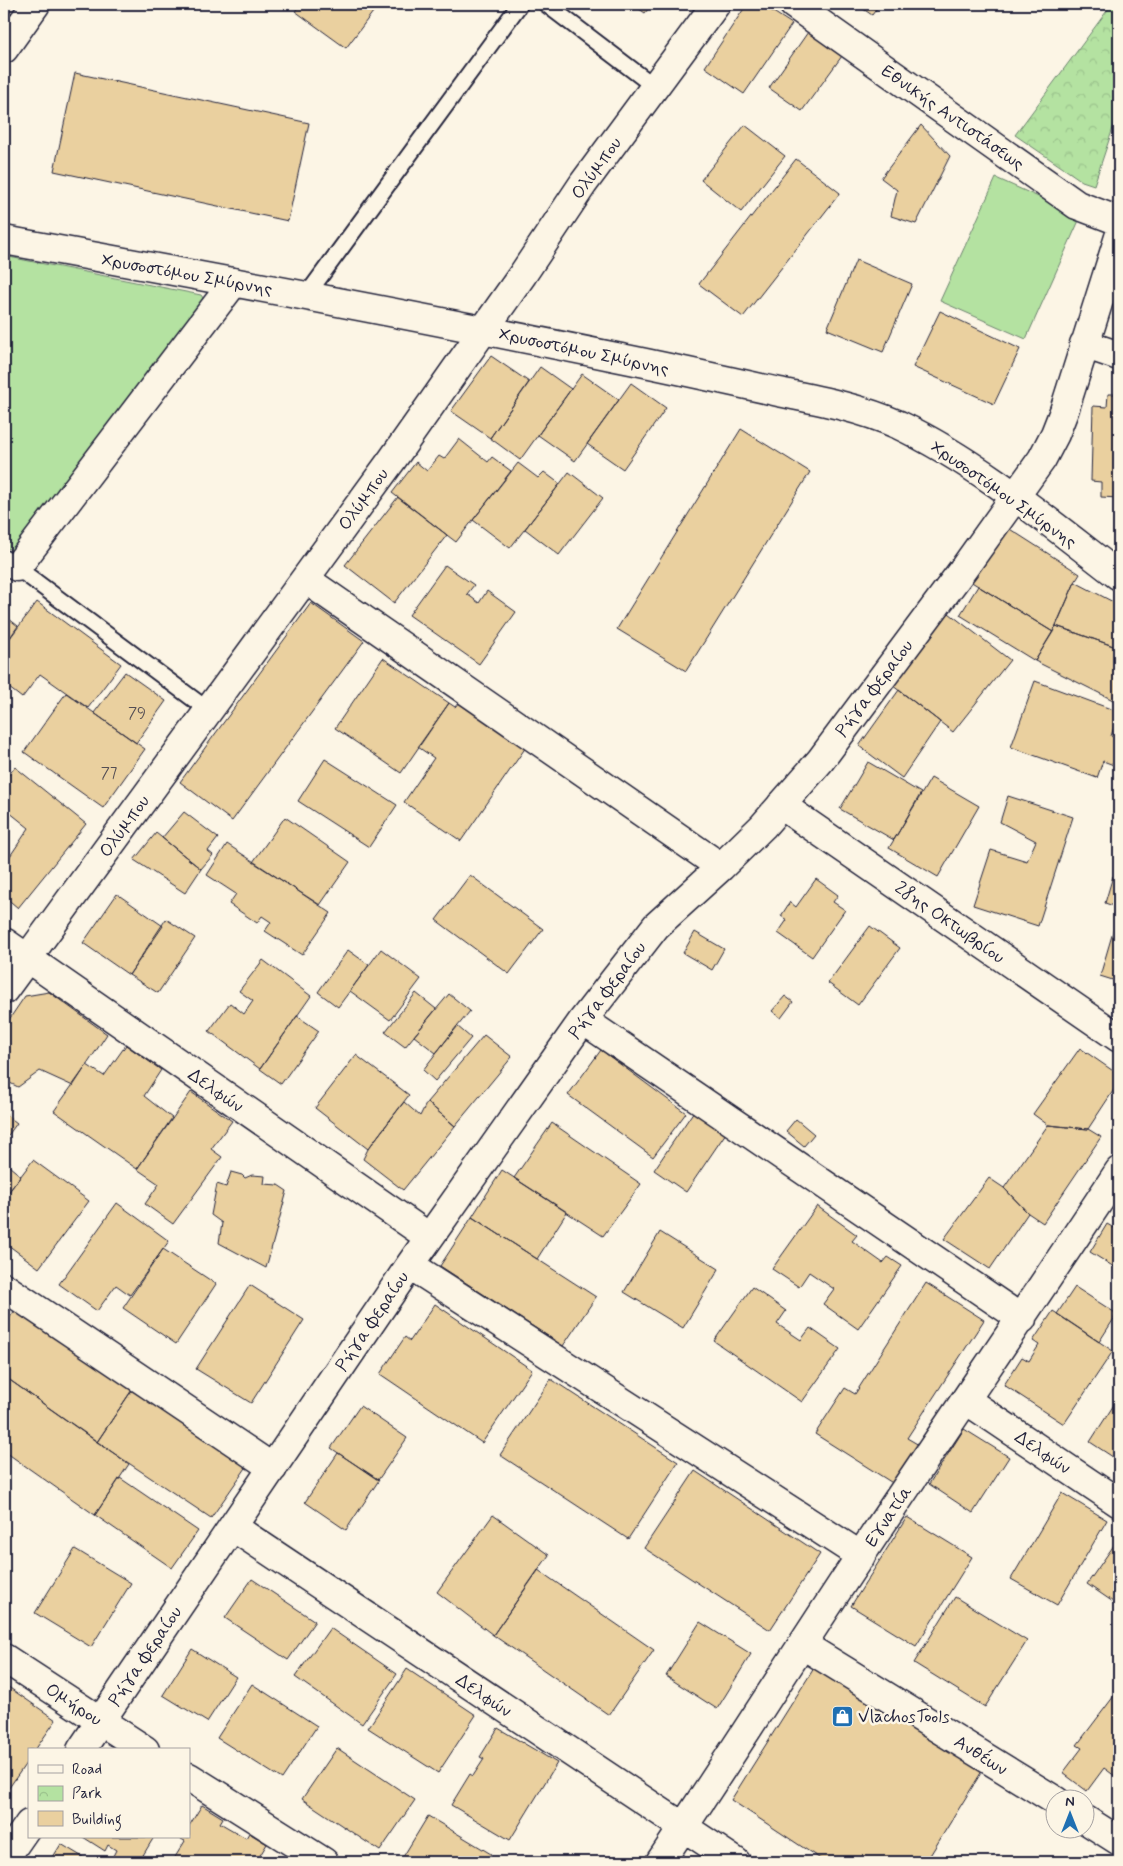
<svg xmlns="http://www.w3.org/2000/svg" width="1123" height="1866" font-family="Mynerve,sans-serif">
<defs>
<pattern id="park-crowns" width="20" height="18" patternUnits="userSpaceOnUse" patternTransform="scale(1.25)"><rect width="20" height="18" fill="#b4e2a1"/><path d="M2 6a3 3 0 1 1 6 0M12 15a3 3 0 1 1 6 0" fill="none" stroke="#9ac28c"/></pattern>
</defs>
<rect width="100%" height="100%" fill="#fcf5e5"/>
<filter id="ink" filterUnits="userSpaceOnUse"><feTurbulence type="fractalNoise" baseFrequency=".02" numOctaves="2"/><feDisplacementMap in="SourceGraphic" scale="10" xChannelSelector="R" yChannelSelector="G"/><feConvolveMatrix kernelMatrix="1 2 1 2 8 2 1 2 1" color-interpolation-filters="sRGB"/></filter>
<g filter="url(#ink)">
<path fill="#b4e2a1" stroke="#6b826e" d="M996,178l85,38 -55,123 -86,-38z
M4,256l197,39 4,6 -192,251 -9,-7z"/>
<path fill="url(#park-crowns)" stroke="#6b826e" d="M1112,4h7v106l-25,75 -12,-4 -67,-46z"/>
<path fill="#ead09f" stroke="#22223b" d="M301,4h78l-33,44 -51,-37z
M632,4h20l-7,9z
M747,4h14l31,20 -48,70 -39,-27z
M856,4h24l-8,11z
M808,32l34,24 -40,55 -33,-23z
M75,73l234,50 -21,98 -234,-50z
M745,125l40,31 -44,56 -40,-32z
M921,125l29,31 -34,68 -25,-8 6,-26 -16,-12z
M796,159l44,34 -97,124 -44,-33z
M856,260l56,24 -29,68 -56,-23z
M940,311l80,38 -26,55 -81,-37z
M491,356l38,26 -39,56 -39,-27z
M540,367l31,22 -51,71 -30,-22z
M582,374l37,26 -44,61 -37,-26z
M631,383l35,25 -43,61 -36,-25z
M1108,394h11v104l-18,-1v-15l-10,-1 2,-75 14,1z
M741,429l69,43 -124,199 -69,-42z
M459,439l29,23 4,-5 19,14 -55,71 -64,-49 24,-31 11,9 12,-15 5,3z
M518,463l20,15 6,-6 16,12 -50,64 -37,-28z
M569,472l34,26 -44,57 -34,-26z
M398,497l49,38 -53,68 -49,-38z
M1005,526l75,48 -5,8 -22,50 -83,-51z
M445,565l29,20 -7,9 12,9 8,-12 29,21 -37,52 -70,-49z
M1075,582l44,23v43l-63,-22z
M978,586l75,46 -18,29 -75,-46z
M37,602l84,62 -33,44 -48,-34 -18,24 -18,-14v-38z
M311,603l53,38 -132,180 -52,-39z
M945,610l65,50 -57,72 -65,-50z
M4,615l14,11 -14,20z
M1056,626l63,22v55l-84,-42z
M383,658l66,45 -48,70 -66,-45z
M125,672l41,29 -30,42 -42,-30z
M1035,681l84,31 -8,24 8,3v28l-16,-6 -6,17 -86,-31z
M899,690l41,32 -38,56 -43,-32z
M66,693l79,56 -42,59 -79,-56z
M459,702l67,45 -65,94 -57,-39 30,-44 -16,-11 31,-44 6,4z
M325,759l72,46 -28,42 -71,-46z
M868,762l53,31 -27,47 -54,-31z
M15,767l71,57 -68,84 -14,-12v-31l25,-37 -25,-20v-27z
M931,778l48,28 -41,71 -49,-29z
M1008,796l65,21 -35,109 -65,-21 18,-55 36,11 9,-20 -36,-19z
M184,812l34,26 -10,13 5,4 -12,14 -39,-31z
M285,817l65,45 -30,43 -67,-43z
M156,833l45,36 -16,24 -51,-33z
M227,844l104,69 -29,42 -37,-24 6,-9 -9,-6 -5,7 -28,-19 7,-10 -29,-19z
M470,875l73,54 -34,45 -73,-54z
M1113,876l6,2v30l-14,-5z
M816,879l22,16 -5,7 12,8 -33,47 -34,-24 9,-13 -6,-4 9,-14 6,5z
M117,894l46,32 -34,49 -46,-32z
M166,919l29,19 -37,55 -29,-18z
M1115,925l4,1v56l-19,-6z
M870,926l30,22 -42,57 -30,-22z
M695,932l29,17 -12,21 -29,-17z
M381,949l40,30 -31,41 -40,-29z
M348,950l21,15 -31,42 -20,-15z
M263,960l48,36 -51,73 -51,-38 21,-28 14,11 9,-13 -14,-10z
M49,992l58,42 -34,52 -33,-15 -22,16 -14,-7v-53l21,-31z
M416,993l20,16 -31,38 -20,-15z
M449,994l21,17 -34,42 -22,-17z
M785,996l8,6 -12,16 -9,-7z
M297,1016l22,15 -38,53 -21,-15z
M457,1026l14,12 -36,43 -12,-11z
M484,1035l28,22 -57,69 -28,-24z
M126,1045l35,25 -17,26 28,22 -35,51 -83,-58 33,-46 17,11z
M1080,1048l39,27v7l-31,47 -40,-4 -15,-11z
M601,1050l85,63 -33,44 -85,-62z
M356,1055l53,40 -41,54 -53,-41z
M191,1092l41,29 -21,28 11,8 -49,67 -28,-20 14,-20 -22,-15z
M404,1102l16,14 7,-14 28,24 -52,64 -40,-31 5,-10z
M696,1108l32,22 -42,62 -32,-22z
M4,1113l13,10 -13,18z
M796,1119l18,15 -10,12 -18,-15z
M552,1123l89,61 -38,52 -89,-58z
M1048,1125l40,4 13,8 -58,86 -15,-10 -24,-25z
M33,1160l56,41 -50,67 -35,-26v-44z
M4,1162l17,14 -17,22z
M502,1170l65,42 -30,47 -65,-42z
M231,1172l11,3 3,3 7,-3 13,1 -1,8 14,1 9,6 -21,77 -47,-25 3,-20 -11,-8 6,-31 9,3z
M989,1178l15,10 24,25 -38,56 -46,-30z
M117,1203l52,38 -39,54 -14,-10 -19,26 -38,-27z
M817,1206l40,29 -5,6 31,22 5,-6 14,9 -44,63 -35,-25 11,-15 -25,-17 -10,15 -27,-18z
M472,1217l124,80 -33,49 -123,-80z
M1119,1220v50l-29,-18 17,-28 7,4z
M660,1232l59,37 -36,59 -59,-36z
M163,1249l53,35 -40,60 -53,-36z
M926,1283l58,37 -77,118 12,7 -25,39 -79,-50 30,-46 10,6z
M250,1285l54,35 -53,83 -55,-34z
M752,1287l34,24 -9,13 24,16 9,-12 30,21 -38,53 -88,-61z
M1075,1287l42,27 -18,28 -42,-28z
M435,1304l97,66 -50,73 -102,-69 25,-37 5,4z
M17,1307l117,80 -37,55 -93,-66v-50z
M1053,1311l60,40 -49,73 -60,-39 18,-28 7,4 10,-16 -6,-4z
M4,1376l125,88 -34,51 -91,-64z
M551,1379l127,83 -50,77 -128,-84z
M134,1387l114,78 -37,53 -114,-76z
M1119,1397v64l-29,-19z
M360,1406l47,32 -29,42 -47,-32z
M964,1429l45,28 -36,56 -44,-29z
M338,1453l41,27 -33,50 -41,-28z
M695,1471l125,83 -50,76 -126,-82z
M120,1478l78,53 -26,37 -77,-53z
M1062,1493l45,27 -50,85 -46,-26z
M493,1515l56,40 -56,80 -56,-43z
M907,1517l65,40 -56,89 -65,-40z
M1119,1538v68l-32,-22z
M75,1549l56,34 -40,64 -56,-34z
M538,1570l116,80 -45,65 -116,-80z
M252,1579l63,42 -27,39 -63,-42z
M955,1597l72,44 -42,66 -71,-44z
M700,1622l51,32 -34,55 -51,-33z
M330,1628l67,46 -35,50 -67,-47z
M192,1649l44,28 -29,45 -44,-27z
M816,1665l168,103 -58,94h-101l-94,-62z
M407,1669l69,46 -38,58 -70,-45z
M4,1684l52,36 -21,30h-6v9l-25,36z
M252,1684l65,42 -35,53 -65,-41z
M1117,1692l2,2v85l-15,-11 -17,23 -24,-18 19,-25 -5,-3z
M498,1728l59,35 -47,77 -59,-35 19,-31 3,2 11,-17 -4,-2z
M337,1748l78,52 -35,51 -78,-52z
M202,1805l21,13 -3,5 26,15 3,-5 18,11 -11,18h-84l13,-21 -4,-2 1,-2h7v-11z
M428,1816l63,38 -5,8h-86z
M83,1837h71l-15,25h-15l-11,-6 3,-6 -8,-5 -3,6z
M61,1844l30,18h-41z"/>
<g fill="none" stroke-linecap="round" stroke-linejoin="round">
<defs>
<path id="service" d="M546,4l109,83
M306,296l214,-292
M4,558l204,152"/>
<path id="minor" d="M793,4l284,201 42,16
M4,49l32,-45
M1084,344l35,12
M17,567l217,-285
M305,579l416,288
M781,805l338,233
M4,942l425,295
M4,990l388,-530 131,-186 60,-90 133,-180
M583,1020l439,299
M410,1265l451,291
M4,1287l269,181
M966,1400l153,103
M233,1527l503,335
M803,1645l253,156
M4,1658l141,92
M81,1750l329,-485 173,-245 73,-94 65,-59 42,-41 57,-65 144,-193 78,-109 13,-25 9,-23 55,-174
M189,1777l135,85
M1086,1820l33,21
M4,1860l25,-36
M660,1862c68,-101 133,-205 201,-307 85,-128 173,-255 258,-384"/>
<path id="tertiary" d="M4,240c204,37 409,75 612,117 55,11 109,23 163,35 40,8 82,16 120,33 78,37 151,98 220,151"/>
</defs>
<use href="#service" stroke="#22223b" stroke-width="19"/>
<use href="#minor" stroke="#22223b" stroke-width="31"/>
<use href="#tertiary" stroke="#22223b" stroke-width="31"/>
<use href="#service" stroke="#fcf5e5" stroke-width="15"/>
<use href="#minor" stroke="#fcf5e5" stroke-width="28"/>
<use href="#tertiary" stroke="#fcf5e5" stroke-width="28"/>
</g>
</g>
<defs>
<symbol id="shop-square" viewBox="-11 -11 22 22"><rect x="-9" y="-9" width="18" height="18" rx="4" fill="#1f6fb2" stroke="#fcf5e5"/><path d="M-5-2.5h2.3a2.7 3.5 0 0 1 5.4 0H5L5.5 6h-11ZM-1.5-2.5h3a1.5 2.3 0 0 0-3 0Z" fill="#fff"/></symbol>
</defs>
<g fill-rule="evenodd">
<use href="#shop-square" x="830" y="1704" width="25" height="25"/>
</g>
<g text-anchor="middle" stroke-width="5" stroke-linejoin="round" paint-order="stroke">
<g font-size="15" fill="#544e54">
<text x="137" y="718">79</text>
<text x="109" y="778">77</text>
</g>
<g font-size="18" fill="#22223b" stroke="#fcf5e5">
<text transform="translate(953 117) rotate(35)" y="6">Εθνικής Αντιστάσεως</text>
<text transform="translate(596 168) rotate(-54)" y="6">Ολύμπου</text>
<text transform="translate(187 274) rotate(10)" y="6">Χρυσοστόμου Σμύρνης</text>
<text transform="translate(584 351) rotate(12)" y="6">Χρυσοστόμου Σμύρνης</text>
<text transform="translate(1004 494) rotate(35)" y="6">Χρυσοστόμου Σμύρνης</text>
<text transform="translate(363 499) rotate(-54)" y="6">Ολύμπου</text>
<text transform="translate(874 688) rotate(-53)" y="6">Ρήγα Φεραίου</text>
<text transform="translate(124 826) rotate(-54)" y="6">Ολύμπου</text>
<text transform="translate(950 922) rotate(35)" y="6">28ης Οκτωβρίου</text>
<text transform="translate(607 990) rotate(-53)" y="6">Ρήγα Φεραίου</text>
<text transform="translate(216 1090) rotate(35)" y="6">Δελφών</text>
<text transform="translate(372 1321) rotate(-56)" y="6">Ρήγα Φεραίου</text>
<text transform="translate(1043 1452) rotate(34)" y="6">Δελφών</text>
<text transform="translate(888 1516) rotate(-56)" y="6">Εγνατία</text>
<text transform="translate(145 1656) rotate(-56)" y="6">Ρήγα Φεραίου</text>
<text transform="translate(484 1695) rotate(34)" y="6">Δελφών</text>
<text transform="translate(74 1704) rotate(33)" y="6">Ομήρου</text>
<text transform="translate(981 1755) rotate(32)" y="6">Ανθέων</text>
</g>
<g font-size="18" fill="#22223b" stroke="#fcf5e5" text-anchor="start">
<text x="858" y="1722">VlachosTools</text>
</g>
</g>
<rect width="1123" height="1866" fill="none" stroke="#fcf5e5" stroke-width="20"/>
<rect x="10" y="10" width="1103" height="1846" fill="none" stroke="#22223b" stroke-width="2" filter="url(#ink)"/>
<rect x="28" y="1748" width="162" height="90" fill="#fcf5e5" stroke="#a5a1a1"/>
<rect x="38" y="1765" width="25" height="8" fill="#fcf5e5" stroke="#a5a1a1"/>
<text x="72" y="1774" font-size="15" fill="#22223b">Road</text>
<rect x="38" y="1786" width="25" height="15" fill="url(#park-crowns)" stroke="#a5a1a1"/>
<text x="72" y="1798" font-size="15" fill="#22223b">Park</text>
<rect x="38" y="1811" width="25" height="15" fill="#ead09f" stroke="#a5a1a1"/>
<text x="72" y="1824" font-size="15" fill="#22223b">Building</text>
<g transform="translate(1070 1814)"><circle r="24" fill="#fcf5e5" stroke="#a5a1a1"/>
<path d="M0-4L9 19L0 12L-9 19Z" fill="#1f6fb2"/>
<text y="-8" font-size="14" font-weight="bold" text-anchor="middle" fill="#22223b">N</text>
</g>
</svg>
